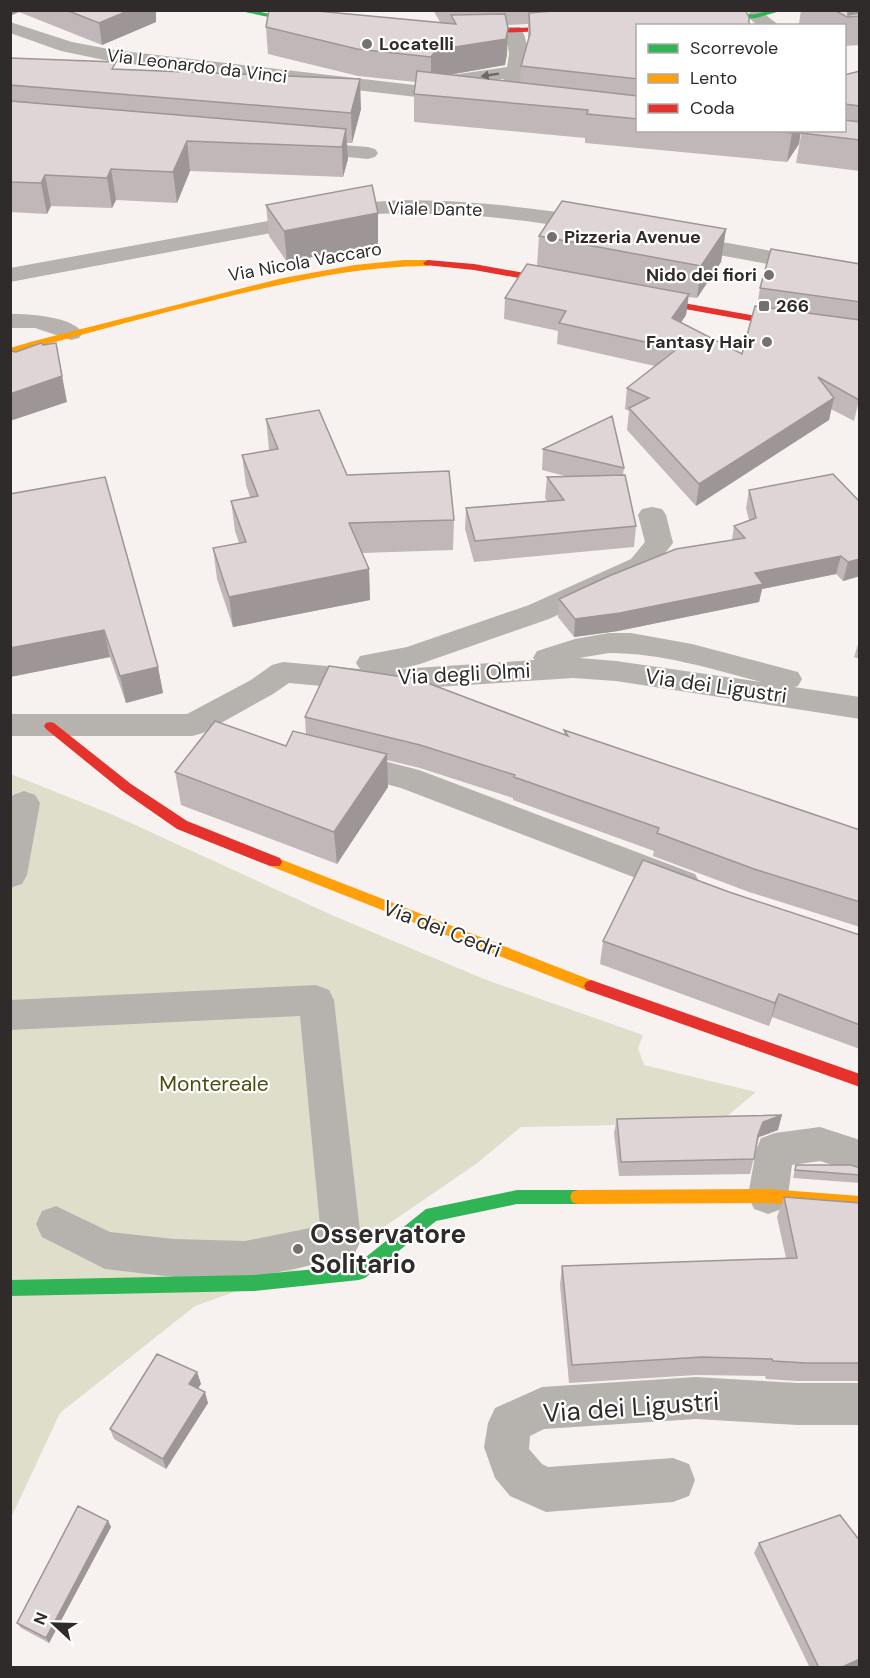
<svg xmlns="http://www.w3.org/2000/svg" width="870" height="1678" font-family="'DM Sans',sans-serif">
<rect width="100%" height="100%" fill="#f7f2f0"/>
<path fill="#dfdecb" d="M11,774l100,40 223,102 150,63 159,56 -5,13 6,17 112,27 -37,31 -198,4 -45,37 -127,87 -154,55 -135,107 -49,105z"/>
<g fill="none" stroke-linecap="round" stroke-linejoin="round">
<path fill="#b6b2ae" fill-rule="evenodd" d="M756,11l6,1 18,14h-22l-11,-10 3,-4z
M10,22l62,20 42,8 309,36 1,-6 7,-2 76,-11 2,-13 -4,-23 3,-4h12c15,22 3,52 -4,74l-3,4h-14l-3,-4 8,-22 -62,9 25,4 3,4 -3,4 -7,2 -346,-40 -53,-11 -51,-18z
M302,142l66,5 7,2 3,4 -3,4 -7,2 -73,-7 -3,-4 3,-4z
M400,200c66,0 130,7 195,18l8,2 3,5 -3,5 -8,2c-74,-14 -148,-21 -223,-18l-362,68v-14l362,-66z
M678,234l182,33v14l-190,-35 -3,-5 3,-5z
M10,314c20,0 61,2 73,19l-4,5 -8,2 -36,-12h-25z
M652,507l10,2 4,6 7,28 -22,28 -102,48 -129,45 -20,5 135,-9 -2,-2 4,-7 38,-12 34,-6h22l61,11 106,28 4,7 -4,7 -4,1 66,10v22l-244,-38 -43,-3 -167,11h-52l-65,-6 -16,11 -70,39 -11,3h-182v-22h177l64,-34 21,-15 11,-3 77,7 -4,-6 4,-7 47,-9 122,-42 102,-46 14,-17 -7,-27 4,-6zM609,653c52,0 103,16 152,29l-145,-21 -37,-3z
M345,751l74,19 276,104 5,9 -5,9 -12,4 -282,-108 -67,-18 -5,-8 5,-8z
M24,791l11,4 5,8 -13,72 -5,9 -12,4v-90l3,-3z
M316,985l13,5 5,10 27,240 -6,13 -14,6 -96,20 -71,-2 -69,-8 -63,-32 -6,-13 6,-13 14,-5 54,26 64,7 71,2 75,-15 -20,-210 -290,14v-30z
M820,1127l40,13v34l-40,-13 -28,4 -4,31 -6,13 -14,5 -14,-5 -6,-13 8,-46 5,-12 14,-5z
M696,1377l102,6h62v42h-62l-102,-6 -152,10 -14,7 -1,13 13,15 6,3 125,-9 16,6 6,16 -6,16 -16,6 -127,10 -36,-16 -15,-18 -11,-31 4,-24 7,-15 47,-21z"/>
<path fill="#30b455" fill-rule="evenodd" d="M235,10h17l64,14 -4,2z
M770,10h14l-28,8 -51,4 -4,-2 4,-2 51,-4z
M517,1190h61l6,2 2,5 -2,5 -6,2h-61l-81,17 -71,57 -6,2 -105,11 -244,5v-16l244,-5 102,-10 70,-56z"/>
<path fill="#ff9f0a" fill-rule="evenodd" d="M404,260h24l5,3 -5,3c-66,0 -129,14 -193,29 -75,18 -150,39 -225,59v-6l24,-7 249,-63 72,-13z
M275,857l321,125 2,4 -2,4 -5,2 -5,-2 -316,-124 -2,-4 2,-4z
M768,1189l92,7v14l-92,-7 -190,1 -6,-2 -2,-5 2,-5 6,-2z"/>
<path fill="#e5322d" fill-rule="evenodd" d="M573,26l4,2 -1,2 -113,4 -4,-2 4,-2z
M428,260l46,4 90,16 5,3 -5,3 -90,-16 -49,-5 -2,-2z
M644,296l118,21 98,13v6l-98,-13 -121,-22 -2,-2z
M50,722l4,1 77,61 56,37 93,37 2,4 -2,4h-10l-93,-37 -56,-39 -75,-61 -2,-3 2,-3z
M591,980l269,94v13l-274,-97 -2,-4 2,-4z"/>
</g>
<path fill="#c1b7b8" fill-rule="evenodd" d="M10,10h146v12l-54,23 -83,-33z
M433,10h312l-107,16v104h163l-2,14 -12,18 -202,-19v-5l-171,-16v-28l2,-12 -58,-6 -90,-22 -2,-27 174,-5zM528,24v18l-7,24 -1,17 -71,-8 56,-10 2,-11v-29z
M801,10h59v35l-16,1v-20h-42l-3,-2z
M10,58l107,11 244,40 -9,34h-5l1,16 -5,18 -153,-6 -13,32 -61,-3 -4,8 -61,-2 -4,8 -37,-2z
M860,71v100l-64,-8 6,-33h42v-55z
M266,205l112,39 -91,18 -18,-26z
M726,229l-5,33 -24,36 -9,-1 -2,18 -5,7 61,32 15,-48 3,-18 100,-24 -1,136 -5,21 -23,-12 -2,11 -133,86 -69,-76 2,-19 -4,-2 2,-21 28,-22 -98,-22 1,-13 -54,-12 1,-21 32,-32 2,-30z
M266,419l81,56 107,45 -1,30 -91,3 7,16 1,31 -137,27 -16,-48 -4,-31 26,-5 -4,-12 -4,-30 19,-4 -4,-12 -4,-30 27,-5z
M543,449l81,19 -1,7 13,51 -2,21 -160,15 -9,-33 1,-21 81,-7 -2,-3 2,-21h22l-27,-7z
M749,490l111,12v74l-17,5 -7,-7 -74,15 -3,13 -141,29 -44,6 -16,-20 1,-18 173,-59 2,-14 15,-6 -3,-12z
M10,494l148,173 5,26 -37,10 -16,-46 -100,20z
M860,638v21l-6,-2z
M305,717l259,17v-4l296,100v97l-111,-35 -96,-36 1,-5 -141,-51v-2l-93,-30 -33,-8 1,27 -51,77 -156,-59 -6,-33 111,-26 20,-11z
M729,892l131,43v114l-88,-32 -3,9 -169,-62 3,-23z
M617,1119l161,11 -19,7 -9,37 -131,2 -5,-43z
M796,1165l64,3v15l-67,-5z
M784,1197l76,6v178h-62l-32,-2 -1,-3 -69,-1 -127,8 -9,-98 2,-19 224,-8 -9,-41z
M197,1372l4,12 -3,4 10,15 -42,66 -52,-30 -4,-10z
M108,1521l3,6 -62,116 -28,-15 -4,-5z
M860,1541v124l-6,3h-44l-56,-115 5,-10z"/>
<path fill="#9d9596" d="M10,10h8l1,2 -9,4z
M130,10h26v12l-54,23 -3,-22z
M846,10h14v6l-13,1z
M508,28l-1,26 -2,11 -69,12 -5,7v-27l5,-7z
M360,79l1,30 -9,34 -1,-30z
M346,129l2,30 -5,18 -1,-30z
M794,130h7l-2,14 -12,18 5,-29z
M187,141l3,30 -13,32 -4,-31z
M111,169l5,31 -4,8 -5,-30z
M45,175l6,31 -4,8 -6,-31z
M378,213v31l-91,18 -3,-31z
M726,229l-5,33 -24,36 4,-32z
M689,294l-3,21 -16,24 2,-21z
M56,343l11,59 -57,19v-27z
M834,398l-5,22 -133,86 3,-22z
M841,556l-5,18 -74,15 -3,13 -141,29 -44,6 1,-18 180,-46z
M860,559v17l-17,5 5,-19z
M369,569l1,31 -137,27 -4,-30z
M104,630l6,27 -100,20v-29z
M158,667l5,26 -37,10 -6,-27z
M387,754l1,33 -51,77 -3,-32z
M779,994l-7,23 -3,9 6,-23z
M782,1115l-4,15 -19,7 -5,13 9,-28z
M197,1372l4,12 -8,12 -4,-12z
M205,1392l3,11 -42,66 -3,-10z
M108,1521l3,6 -62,116 -3,-5z
M860,1659v6l-6,3h-14z"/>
<path fill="#e0d5d6" stroke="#9d9596" stroke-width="1.5" d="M66,10h64l-31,13z
M269,10h37l150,14 -5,-9 54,-1 3,14 -2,11 -70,11 -5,7 -74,-8 -91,-22z
M566,10h179l4,7v9h-111v53l-117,-13 9,-32 -1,-21z
M834,10h14v5l12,-2v3l-13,1z
M10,58l106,4 -4,7 248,10 -9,34 -341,-28z
M417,71l221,25v23l-51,-5 1,-4 -174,-16z
M860,71v35l-16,-2v-29z
M10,101l336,28 -4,18 -155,-6 -14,31 -62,-3 -4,9 -62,-3 -4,8 -31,-1z
M844,120l16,2v18l-59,-7 1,-3h42z
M763,130h31l-2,3z
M372,185l6,28 -94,18 -18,-26z
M562,201l164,28 -25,37 -162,-30z
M771,249l89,15v38l-100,-14z
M527,264l162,30 -17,24 70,36 13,-48 105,14 -1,80 -41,-23 16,21 -135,86 -70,-76 20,-10 -22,-10 50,-39 -118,-26 7,-12 -61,-13z
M41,343l2,2 13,-2 6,33 -52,18v-43l6,1z
M319,410l28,65 102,-4 5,49 -105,3 20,46 -140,28 -16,-49 33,-6 -15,-41 27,-5 -16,-41 36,-6 -12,-30z
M612,416l12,52 -81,-19z
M833,474l27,28v57l-12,3 -7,-6 -86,17 8,11 -143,29 -45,6 -16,-20 50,-23 67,-27 69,-11 -11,-12 22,-8 -7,-28z
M625,475l11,51 -161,15 -9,-33 98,-8 -17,-23z
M105,477l53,190 -38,9 -16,-46 -94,18v-154z
M329,666l88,13 151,57 -4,-6 296,100v72l-106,-33 -97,-36 2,-5 -145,-51 1,-2 -95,-30 -115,-28z
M215,721l71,25 7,-15 94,23 -53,78 -159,-60z
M643,860l86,32 131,43v90l-81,-31 -4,9 -172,-62z
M782,1115l-19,7 -5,13 -4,24 -133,3 -4,-43z
M796,1165h55l9,3v7l-65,-5z
M784,1197l76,6v160h-54l-33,-2 -1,-2 -70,-2 -130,8 -10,-99 235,-8z
M157,1354l40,18 -8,12 16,8 -42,67 -53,-30z
M78,1506l30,15 -62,117 -29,-15z
M840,1515l20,26v118l-20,9h-21l-60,-125z"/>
<defs><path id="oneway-solid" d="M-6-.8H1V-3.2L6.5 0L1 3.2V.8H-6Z" transform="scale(1.5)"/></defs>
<use fill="#6c6865" href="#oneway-solid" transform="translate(490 75) rotate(171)"/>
<g fill="#75716f" stroke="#fff" stroke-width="2">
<circle cx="367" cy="44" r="6"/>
<circle cx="552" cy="237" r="6"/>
<circle cx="769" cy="275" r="6"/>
<rect x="758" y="300" width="12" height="12" rx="3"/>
<circle cx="767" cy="342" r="6"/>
<circle cx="298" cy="1249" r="6"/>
</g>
<g text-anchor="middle" stroke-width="4.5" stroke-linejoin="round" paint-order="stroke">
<g font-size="18" font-weight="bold" fill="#2f2b2a" stroke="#fff" text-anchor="start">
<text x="379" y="50">Locatelli</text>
<text x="564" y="243">Pizzeria Avenue</text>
<text x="757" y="281" text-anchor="end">Nido dei fiori</text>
<text x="776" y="312">266</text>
<text x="755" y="348" text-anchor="end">Fantasy Hair</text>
</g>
<g font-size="18" fill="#2f2b2a" stroke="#fff">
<text transform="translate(197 66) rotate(7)" y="6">Via Leonardo da Vinci</text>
<text transform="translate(435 209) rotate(1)" y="6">Viale Dante</text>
<text transform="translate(305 262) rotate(-10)" y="6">Via Nicola Vaccaro</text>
</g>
<g font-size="21" fill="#2f2b2a" stroke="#fff">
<text transform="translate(464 674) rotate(-3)" y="7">Via degli Olmi</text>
<text transform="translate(716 686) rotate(8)" y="7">Via dei Ligustri</text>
<text transform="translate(442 929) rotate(21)" y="7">Via dei Cedri</text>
</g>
<g font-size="21" fill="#4c4e11" stroke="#fff">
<text x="214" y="1091">Montereale</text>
</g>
<g font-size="26" font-weight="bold" fill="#2f2b2a" stroke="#fff" text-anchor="start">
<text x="310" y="1243">Osservatore<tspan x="310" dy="30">Solitario</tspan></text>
</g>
<g font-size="26" fill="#2f2b2a" stroke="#fff">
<text transform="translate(631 1407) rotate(-4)" y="9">Via dei Ligustri</text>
</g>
</g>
<rect width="870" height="1678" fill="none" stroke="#2f2b2a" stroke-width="24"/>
<rect x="636" y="24" width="210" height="108" fill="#ffffff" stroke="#acaaaa" stroke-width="1.5"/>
<rect x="648" y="44" width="30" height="9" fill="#30b455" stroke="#acaaaa" stroke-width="1.5"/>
<text x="690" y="54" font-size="18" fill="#2f2b2a">Scorrevole</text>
<rect x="648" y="74" width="30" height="9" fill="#ff9f0a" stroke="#acaaaa" stroke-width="1.5"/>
<text x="690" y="84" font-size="18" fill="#2f2b2a">Lento</text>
<rect x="648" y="104" width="30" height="9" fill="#e5322d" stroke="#acaaaa" stroke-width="1.5"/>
<text x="690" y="114" font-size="18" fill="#2f2b2a">Coda</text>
<g transform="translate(54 1624) rotate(292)" stroke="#ffffff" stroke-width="4.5" paint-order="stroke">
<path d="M0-4.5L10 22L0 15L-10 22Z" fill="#2f2b2a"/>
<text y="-9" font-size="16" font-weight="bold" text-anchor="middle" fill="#2f2b2a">N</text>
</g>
</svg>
